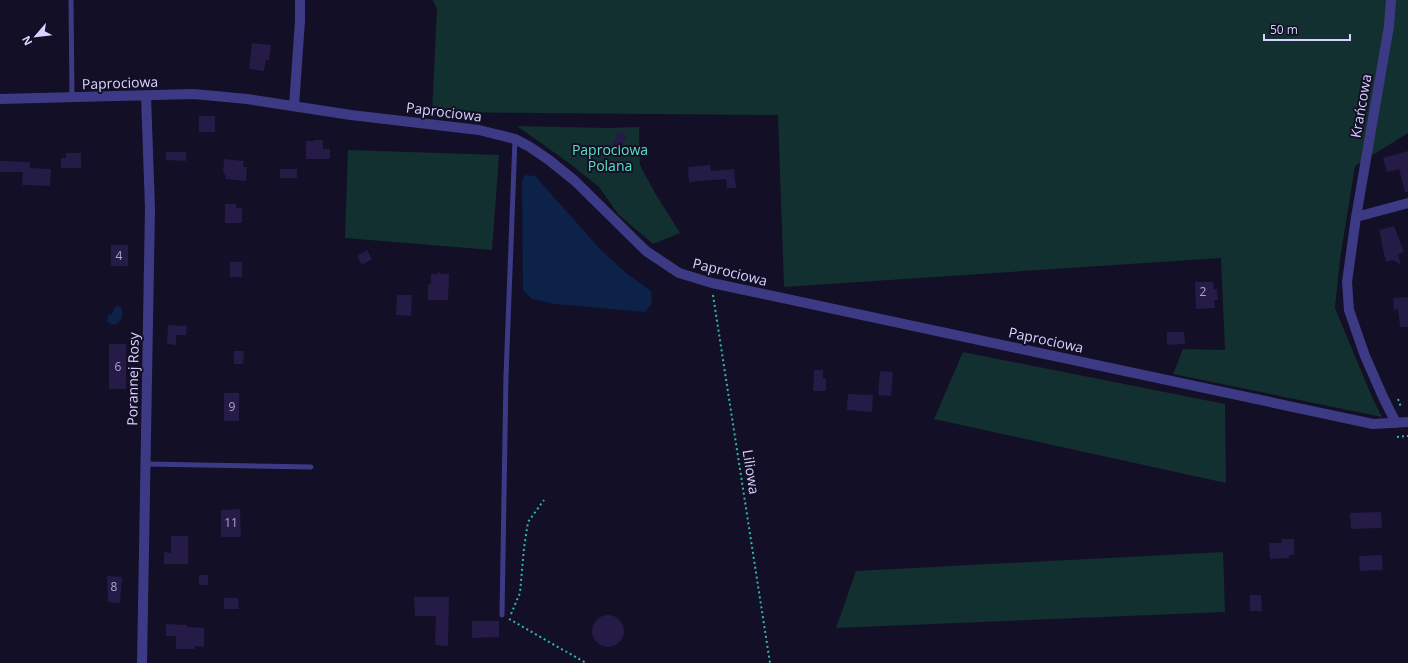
<svg xmlns="http://www.w3.org/2000/svg" width="1408" height="663" font-family="'Open Sans',sans-serif">
<rect width="100%" height="100%" fill="#130f26"/>
<path fill="#12302f" d="M433,0h975v133l-53,33 -15,93 -5,49 37,89 10,20 -209,-43 10,-25 42,1 -4,-92 -437,29 -6,-172 -346,-3 5,-103z
M517,126l91,2 31,-1 1,38 15,28 25,40 -27,11 -35,-30 -19,-27 -30,-24z
M348,150l151,5 -7,95 -147,-12z
M963,352l262,52 1,79 -292,-64z
M1223,552l2,60 -389,16 20,-57z"/>
<path fill="#0c2248" d="M525,175l10,1 66,74 24,22 26,19 1,12 -7,9 -90,-8 -23,-5 -9,-9 -1,-108z
M119,305c6,8 4,18 -6,20l-6,-3 1,-7 4,-1 3,-7z"/>
<path fill="#241b47" d="M252,43l19,2 -2,15h-3l-2,11 -15,-2z
M199,116h16v16h-16z
M618,132l9,4 -6,13 -9,-4z
M314,140h9v9h7v10h-24v-18h8z
M1408,151v41h-3l-6,-23 -12,3 -4,-14z
M166,152h20v9l-20,-1z
M66,153h15v15h-20v-10h5z
M224,159l20,2 -1,6h4l-1,14 -20,-2 -1,-5 -2,-1z
M0,161l30,1v6l21,1 -1,17 -28,-1 1,-13h-23z
M710,165l1,6 23,-2 2,19h-9l-1,-9 -37,3 -1,-15z
M280,169h17v9h-17z
M225,204h11v4h6v15h-17z
M1394,226l10,26 -6,2 3,11 -8,-5 -7,2 -5,-21h1l-3,-11z
M111,245h17v21h-17z
M367,250l5,9 -10,6 -5,-9z
M230,262h12v15h-12z
M439,272l2,2h8l-1,26h-20v-16h3v-10h6z
M1195,282h18l1,7h3l1,11h-4l1,8 -19,1z
M397,295h15l-1,21 -15,-1z
M1408,297v30h-8l-2,-18 -4,1 -1,-12z
M168,325l19,1 -1,9h-10v10l-9,-1z
M1167,332h17l1,12 -18,1z
M109,344h17v45h-17z
M234,351h10l-1,13h-9z
M814,370h9v8l3,1v12h-13z
M880,371l13,1 -2,24 -13,-1z
M224,393h15v28h-15z
M848,394l25,1 -1,17 -25,-2z
M240,509l1,28h-20v-27z
M1381,512l1,16 -31,1 -1,-16z
M171,536h17v28h-24v-12l7,1z
M1281,539h13v16h-5v3l-19,1 -1,-16h13z
M1382,555l1,15 -23,1 -1,-15z
M199,575h9v10h-9z
M107,576l15,1 -2,26 -12,-1z
M1250,595h11l1,16h-12z
M414,597h35l-1,49 -13,-1 1,-29h-21z
M224,598h14l1,11h-15z
M592 631a16 16 0 1 1 32 0a16 16 0 1 1-32 0Z
M472,621h27v16l-27,1z
M166,624l21,1v2l17,1v19l-9,-1v3h-19v-13h-10z"/>
<g fill="none" stroke-linecap="round" stroke-linejoin="round">
<path stroke="#2fb8b0" stroke-width="2" stroke-dasharray="2 3" stroke-linecap="butt" d="M713,295l57,368
M1398,399l3,8
M1397,437l11,-1
M511,614l9,-21 4,-45 4,-26 16,-22
M509,619l77,44"/>
<path stroke="#3d3a85" stroke-width="5" d="M71,0l1,98
M146,464l165,3
M502,615l4,-239 9,-237"/>
<path stroke="#3d3a85" stroke-width="10" d="M1391,0l-2,26 -33,191 -9,65 2,28 16,46 18,41 13,26
M0,99l194,-5 53,5 104,16 128,15 36,9 15,8 19,13 26,21 71,70 33,22 33,10 661,141 35,-2
M294,106l6,-85v-21
M1356,217l52,-14
M142,663l8,-455 -4,-112"/>
</g>
<g text-anchor="middle" stroke-width="4" stroke-linejoin="round" paint-order="stroke">
<g font-size="12" fill="#aca6d1">
<text x="119" y="260">4</text>
<text x="1203" y="296">2</text>
<text x="118" y="371">6</text>
<text x="232" y="411">9</text>
<text x="231" y="527">11</text>
<text x="114" y="591">8</text>
</g>
<g font-size="14" fill="#d9d4ff" stroke="#130f26">
<text transform="translate(120 83) rotate(-2)" y="5">Paprociowa</text>
<text transform="translate(1361 106) rotate(-80)" y="5">Krańcowa</text>
<text transform="translate(444 112) rotate(7)" y="5">Paprociowa</text>
<text transform="translate(730 272) rotate(14)" y="5">Paprociowa</text>
<text transform="translate(1046 340) rotate(12)" y="5">Paprociowa</text>
<text transform="translate(133 379) rotate(-89)" y="5">Porannej Rosy</text>
<text transform="translate(751 472) rotate(81)" y="5">Liliowa</text>
</g>
<g font-size="14" fill="#5fe0c0" stroke="#130f26">
<text x="610" y="155">Paprociowa<tspan x="610" dy="16">Polana</tspan></text>
</g>
</g>
<g transform="translate(36 36) rotate(242)" stroke="#130f26" stroke-width="3" paint-order="stroke">
<path d="M0-3L7 15L0 10L-7 15Z" fill="#d9d4ff"/>
<text y="-6" font-size="11" font-weight="bold" text-anchor="middle" fill="#d9d4ff">N</text>
</g>
<path d="M1264 34v6h86v-6" fill="none" stroke="#d9d4ff" stroke-width="2"/>
<text x="1270" y="34" font-size="12" fill="#d9d4ff" stroke="#130f26" stroke-width="3" paint-order="stroke">50 m</text>
</svg>
